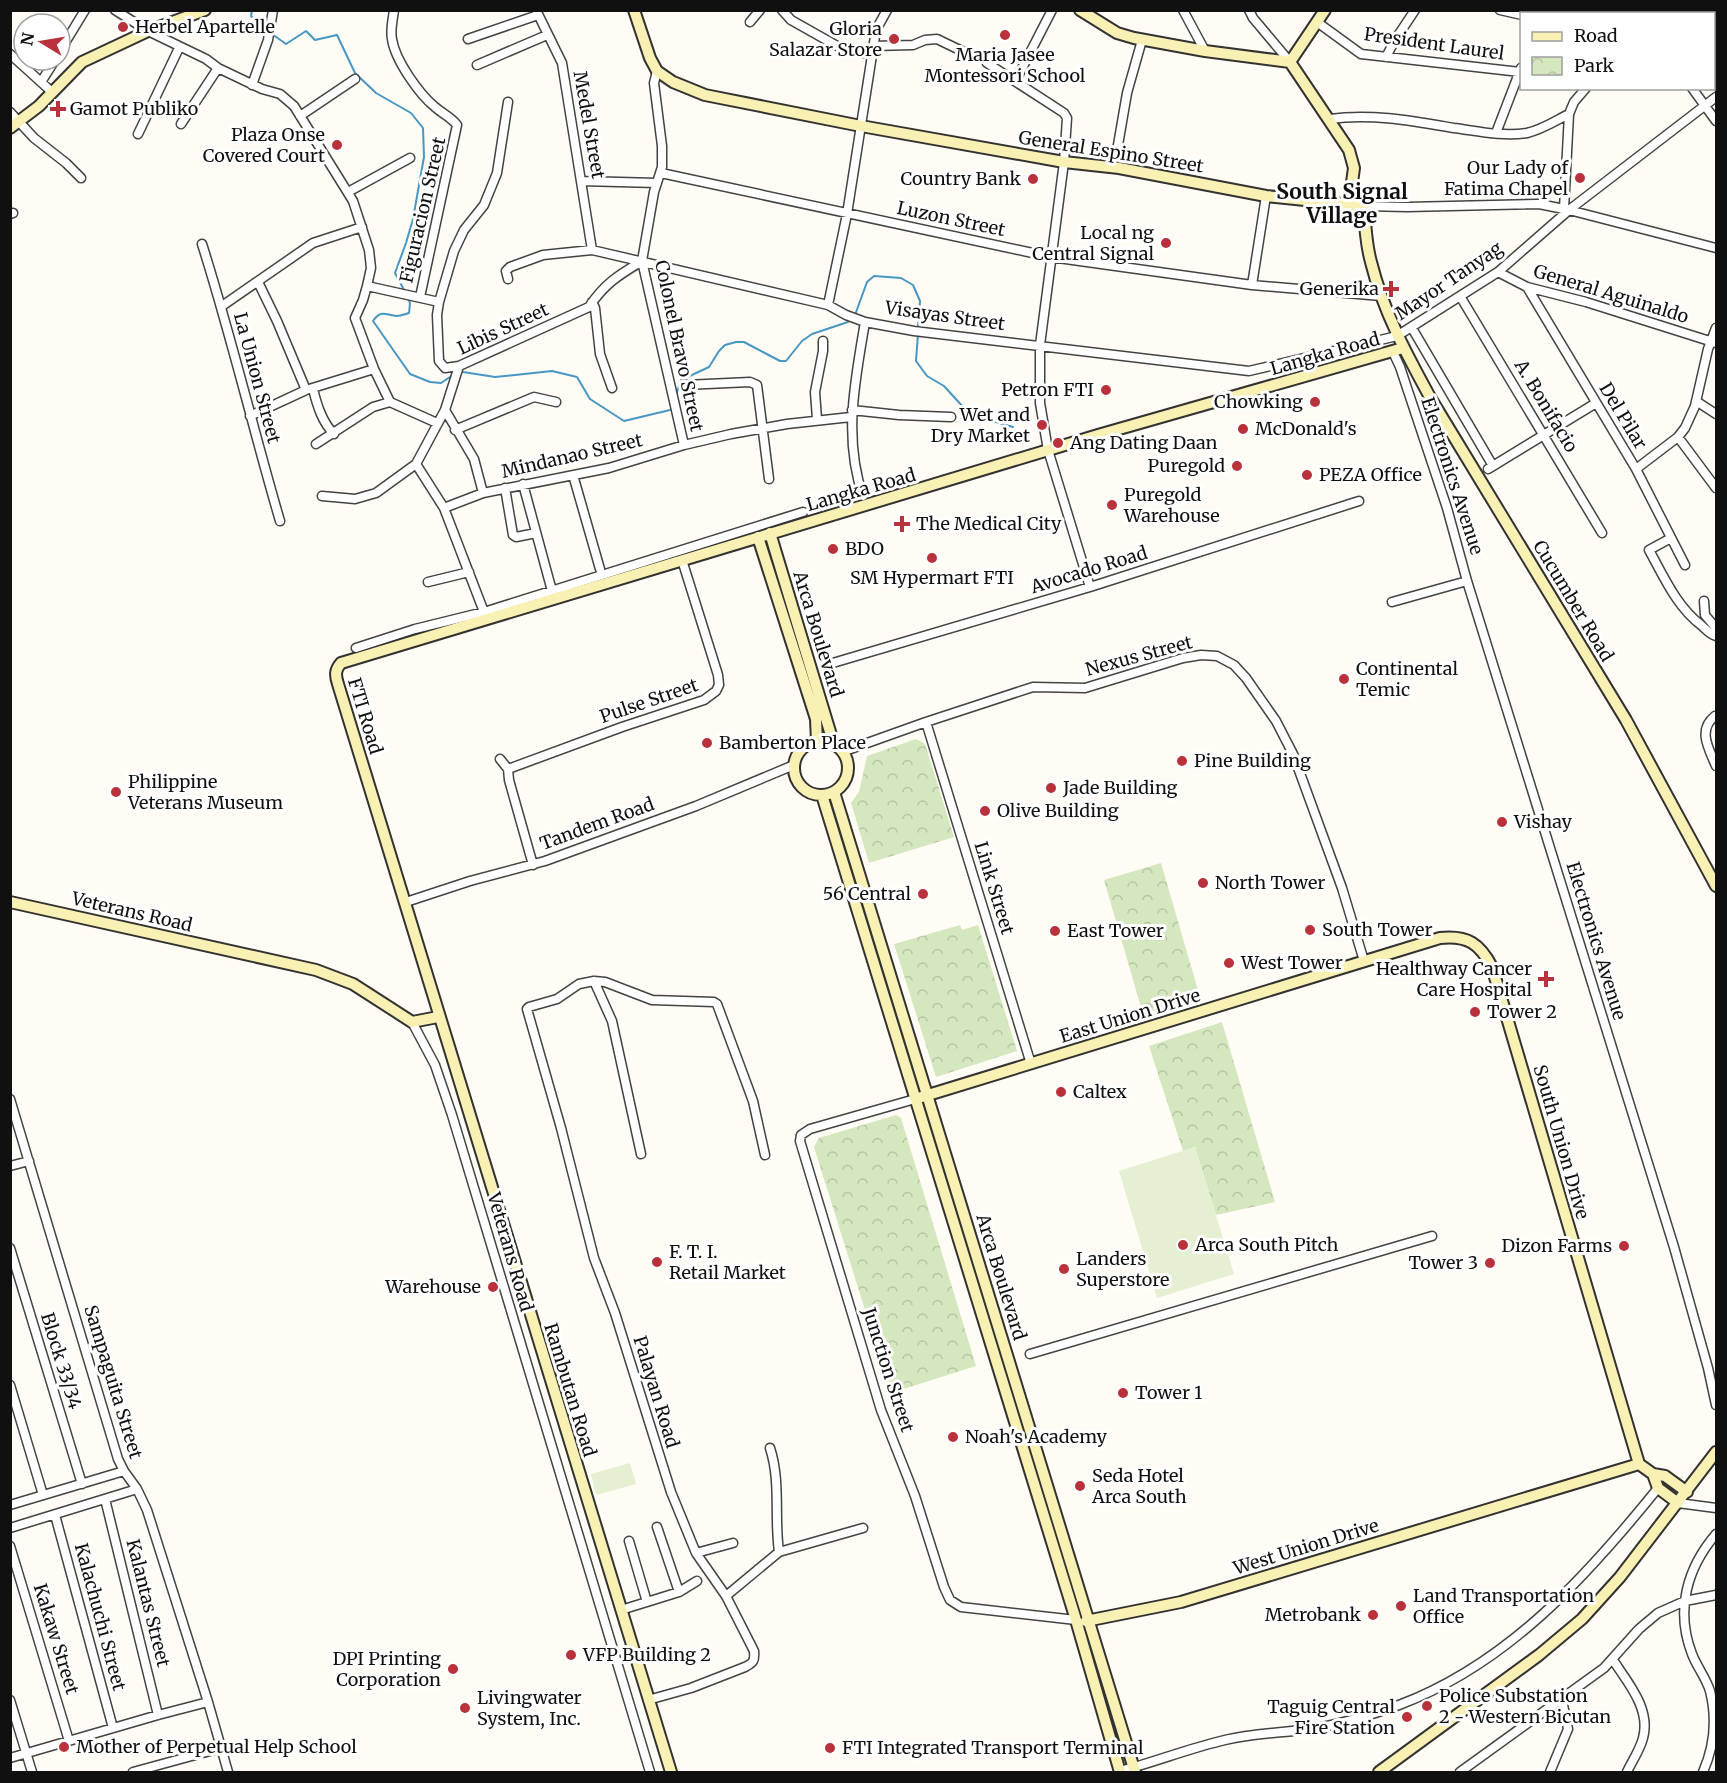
<svg xmlns="http://www.w3.org/2000/svg" width="1727" height="1783" font-family="Merriweather,serif">
<defs>
<pattern id="park-crowns" width="20" height="18" patternUnits="userSpaceOnUse" patternTransform="scale(1.5)"><rect width="20" height="18" fill="#d5e7bf"/><path d="M2 6a3 3 0 1 1 6 0M12 15a3 3 0 1 1 6 0" fill="none" stroke="#b6c5a3"/></pattern>
</defs>
<rect width="100%" height="100%" fill="#fefcf4"/>
<path fill="url(#park-crowns)" d="M916,739l9,5 29,93 -85,26 -18,-60 8,-11 8,-36z
M1161,863l39,134 -57,17 -39,-134z
M960,925l2,5 16,-5 39,126 -81,26 -42,-133z
M1222,1022l53,180 -59,13 -21,-68 -12,4 -34,-105z
M896,1115l5,3 75,248 -85,27 -77,-246 5,-9z"/>
<path fill="#e5efd1" d="M1195,1147l39,127 -77,24 -38,-127z
M630,1463l6,21 -40,11 -5,-21z"/>
<g fill="none" stroke-linecap="round" stroke-linejoin="round">
<path stroke="#4896c4" stroke-width="2" d="M252,10l-1,6 16,14
M272,34l14,10 20,-13 9,9 22,-5 18,38 21,20 35,20 12,15 1,29 -11,62 -7,24 -11,30 9,17
M408,298l2,5 -1,10c-4,1 -8,3 -12,3 -12,-1 -16,-7 -24,5l37,53 20,8 11,1 12,-8
M855,315l12,-33 7,-6 27,2 12,7 7,16 -2,26
M918,334l-2,27 11,15 17,10 20,22 25,12 24,7
M463,372l32,5 57,-6 25,6 13,22 34,22 46,-11 3,-4
M676,395l5,-15 28,-13 10,-16 6,-6 11,-3h8l36,19h6l16,-20 10,-7 36,-12"/>
<defs>
<path id="street" d="M115,10l33,21 58,28 12,9 44,21 18,5 14,12 59,95 16,49 2,18 -4,18 -4,14 -8,18 19,51 16,33 47,21
M394,10c-1,9 -4,20 -2,29 3,21 27,55 43,68 8,7 16,10 22,18l-37,172
M536,10l26,53 30,187
M782,10l9,10 55,31 25,3
M1183,10l22,41
M1249,10l4,8 37,44
M1500,10l22,5
M1630,10l2,4
M1544,14l1,-4
M1671,14l4,-4
M750,22l10,-12
M1317,22l44,32 159,18
M468,39l70,-24
M873,46l40,-1 12,-5 12,-1 27,13
M60,51l25,-41
M10,54l42,38
M1386,57l9,-17 20,-30
M987,63l77,50 3,5 -3,44 -24,183v58l8,47 42,137
M477,65l70,-30
M657,71l-3,12 8,63v21l-8,25 -12,69 42,184
M1016,80l36,-70
M41,82l14,-22
M252,85l16,-45 5,-30
M1692,88l24,33
M508,102l-11,71 -13,32 -20,25 -10,21 -15,51 -2,13 2,46 6,7 14,-2 130,-59c16,-24 30,-32 53,-46
M10,112l24,26 32,25 15,15
M300,116l55,-37
M1330,119c41,-6 83,2 124,9 23,3 49,9 73,5 14,-3 28,-12 42,-19
M181,124l37,-56
M1496,133l25,-65
M138,134l41,-86
M1118,145l9,-52 15,-53
M661,173l390,84 201,28 129,11
M581,181l76,2
M348,192l62,-34
M1364,206l43,1 132,-3 30,6 147,38
M1564,209l5,-95 5,-12 12,-14
M10,214l3,-1
M202,244c29,91 51,185 78,277
M1498,272l29,15 59,15 130,41
M508,279l-2,-8 4,-4 33,-12 49,-5 236,55 18,10 19,7 49,9 335,40 148,-35 101,-64 71,-62 147,-113
M258,282l19,39 29,69
M1252,285l14,-89
M367,286l72,16
M1527,287l109,182 49,96
M1460,296l142,237
M592,302l3,6 5,46 12,34
M828,305l19,-91 29,-184 11,-20
M222,306l91,-63 49,-16
M1412,328l81,138
M1393,352l7,15 47,141 20,73 207,666 34,121 8,37
M685,385l65,-3 7,3 12,94
M313,389c4,16 9,33 21,45
M1696,401l20,13
M445,410l29,49 9,34
M852,410l47,5 52,2
M250,416l56,-26 68,-21
M817,419l-2,-27 8,-41v-10
M455,430l79,-33 22,5
M1678,437l38,51
M316,444l57,-37 17,-5
M416,464l28,44 40,104
M1488,469l108,-66
M1636,469l42,-32 7,-9 10,-22 13,-57 8,-21
M573,475l27,94
M523,484l29,107
M505,488l8,47 3,2 20,-4
M322,496l33,3 21,-6 40,-29 29,-54 14,-44
M863,496c-20,-58 -8,-115 2,-174
M444,508l39,-15 126,-25 75,-23 47,-11 56,-10 64,-7
M1671,538l-22,12c15,27 28,57 52,75 6,5 8,9 15,11
M428,582l41,-10
M1704,601l1,14 11,13
M1392,602l75,-21
M356,648l59,-19 69,-17 319,-100
M826,665l264,-78 269,-86
M1715,716c-18,14 -6,33 1,50
M926,722l105,342
M842,752l84,-30 107,-35 52,1 98,-30 18,-3 16,1 17,9 12,13 30,43 17,33 49,134 22,73
M500,759l8,10
M508,769l114,-42 82,-27 12,-9 3,-6 -1,-10 -36,-115
M508,769l1,11 24,85
M406,902l64,-21 75,-20 151,-55 98,-41
M594,981l18,40 29,133
M412,1022l23,43 17,50 198,657
M10,1099l108,360 6,12 13,18 10,21 61,192 20,70
M915,1099l-105,30 -9,6 -1,6 81,269 34,86 29,91 6,13 11,7 115,13
M10,1166l19,-5
M10,1248l72,236
M1030,1354l402,-118
M10,1385l33,110
M770,1448c11,34 4,68 9,104
M105,1499l53,216
M1678,1503l38,5
M10,1505l114,-34
M55,1515l58,213
M657,1527l22,65
M10,1528l127,-39
M629,1541l18,61
M10,1546l59,195
M696,1553l37,-10
M726,1596l53,-44 84,-24
M621,1610l58,-18 18,-11
M1613,1660c15,23 38,49 30,78 -3,12 -11,23 -16,34
M10,1700l22,72
M648,1700l43,-12 54,-21c8,-4 10,-6 9,-16l-28,-55 -30,-43 -25,-61 -56,-179 -21,-55 -33,-130 -34,-119 2,-2 28,-8 22,-15 15,-3 11,1 47,18 62,2 3,2 36,97 12,54
M10,1758l148,-43 50,-13
M1120,1771c35,-9 70,-23 105,-31 28,-7 57,-7 86,-11 30,-5 60,-14 88,-24 109,-41 188,-129 259,-217
M133,1772l88,-24
M1460,1772l144,-104 35,-39 19,-16 27,-12 31,-6
M1550,1772l18,-43 -6,-29
M1703,1772c11,-25 14,-53 7,-81 -4,-13 -13,-24 -18,-37 -17,-44 -5,-86 24,-120"/>
<path id="secondary" d="M634,10l16,48 7,13 16,11 32,13 156,31 203,36 55,6 147,28 98,10c1,19 2,38 7,56 12,49 36,93 60,137l195,321 90,166
M1080,10l37,23 17,5 71,13 85,11
M1290,62l59,88 5,18 -5,36
M1290,62l35,-52
M10,128l29,-22 43,-44 66,-31 57,-21
M770,533l64,212
M758,537l58,182 1,23
M794 768a27 27 0 1 1 54 0a27 27 0 1 1-54 0Z
M834,792l301,980
M822,795l254,825 44,152
M10,902l306,68 37,14 59,38 26,-5
M915,1099l525,-161c28,-3 40,6 52,29l147,497
M1639,1464l14,10 12,2 22,16
M1653,1474l5,14 20,15
M1086,1621l95,-19 458,-138
M671,1772l-333,-1088c-3,-9 -3,-14 3,-21l757,-228 305,-87
M1379,1772l160,-117 43,-36 38,-42 96,-125"/>
</defs>
<use href="#street" stroke="#434343" stroke-width="11"/>
<use href="#secondary" stroke="#323232" stroke-width="14"/>
<use href="#street" stroke="#fff" stroke-width="8"/>
<use href="#secondary" stroke="#f9f0b4" stroke-width="10"/>
</g>
<g fill="#b8313b" stroke="#fff" stroke-width="2">
<circle cx="123" cy="27" r="6"/>
<circle cx="1005" cy="35" r="6"/>
<circle cx="894" cy="39" r="6"/>
<path d="M55 100h6v6h6v6h-6v6h-6v-6h-6v-6h6z"/>
<circle cx="337" cy="145" r="6"/>
<circle cx="1580" cy="178" r="6"/>
<circle cx="1033" cy="179" r="6"/>
<circle cx="1166" cy="243" r="6"/>
<path d="M1388 280h6v6h6v6h-6v6h-6v-6h-6v-6h6z"/>
<circle cx="1106" cy="390" r="6"/>
<circle cx="1315" cy="402" r="6"/>
<circle cx="1042" cy="425" r="6"/>
<circle cx="1243" cy="429" r="6"/>
<circle cx="1058" cy="443" r="6"/>
<circle cx="1237" cy="466" r="6"/>
<circle cx="1307" cy="475" r="6"/>
<circle cx="1112" cy="505" r="6"/>
<path d="M899 515h6v6h6v6h-6v6h-6v-6h-6v-6h6z"/>
<circle cx="833" cy="549" r="6"/>
<circle cx="932" cy="558" r="6"/>
<circle cx="1344" cy="679" r="6"/>
<circle cx="707" cy="743" r="6"/>
<circle cx="1182" cy="761" r="6"/>
<circle cx="1051" cy="788" r="6"/>
<circle cx="116" cy="792" r="6"/>
<circle cx="985" cy="811" r="6"/>
<circle cx="1502" cy="822" r="6"/>
<circle cx="1203" cy="883" r="6"/>
<circle cx="923" cy="894" r="6"/>
<circle cx="1310" cy="930" r="6"/>
<circle cx="1055" cy="931" r="6"/>
<circle cx="1229" cy="963" r="6"/>
<path d="M1543 970h6v6h6v6h-6v6h-6v-6h-6v-6h6z"/>
<circle cx="1475" cy="1012" r="6"/>
<circle cx="1061" cy="1092" r="6"/>
<circle cx="1183" cy="1245" r="6"/>
<circle cx="1624" cy="1246" r="6"/>
<circle cx="657" cy="1262" r="6"/>
<circle cx="1490" cy="1263" r="6"/>
<circle cx="1064" cy="1269" r="6"/>
<circle cx="493" cy="1287" r="6"/>
<circle cx="1123" cy="1393" r="6"/>
<circle cx="953" cy="1437" r="6"/>
<circle cx="1080" cy="1486" r="6"/>
<circle cx="1401" cy="1606" r="6"/>
<circle cx="1373" cy="1615" r="6"/>
<circle cx="571" cy="1655" r="6"/>
<circle cx="453" cy="1669" r="6"/>
<circle cx="1427" cy="1706" r="6"/>
<circle cx="465" cy="1708" r="6"/>
<circle cx="1407" cy="1717" r="6"/>
<circle cx="64" cy="1747" r="6"/>
<circle cx="830" cy="1748" r="6"/>
</g>
<g text-anchor="middle" stroke-width="6" stroke-linejoin="round" paint-order="stroke">
<g font-size="18" fill="#101010" stroke="#fff" text-anchor="start">
<text x="135" y="33">Herbel Apartelle</text>
<text x="882" y="35" text-anchor="end">Gloria<tspan x="882" dy="21">Salazar Store</tspan></text>
<text x="1005" y="61" text-anchor="middle">Maria Jasee<tspan x="1005" dy="21">Montessori School</tspan></text>
<text x="70" y="115">Gamot Publiko</text>
<text x="325" y="141" text-anchor="end">Plaza Onse<tspan x="325" dy="21">Covered Court</tspan></text>
<text x="1568" y="174" text-anchor="end">Our Lady of<tspan x="1568" dy="21">Fatima Chapel</tspan></text>
<text x="1021" y="185" text-anchor="end">Country Bank</text>
<text x="1154" y="239" text-anchor="end">Local ng<tspan x="1154" dy="21">Central Signal</tspan></text>
<text x="1379" y="295" text-anchor="end">Generika</text>
<text x="1094" y="396" text-anchor="end">Petron FTI</text>
<text x="1303" y="408" text-anchor="end">Chowking</text>
<text x="1030" y="421" text-anchor="end">Wet and<tspan x="1030" dy="21">Dry Market</tspan></text>
<text x="1255" y="435">McDonald's</text>
<text x="1070" y="449">Ang Dating Daan</text>
<text x="1225" y="472" text-anchor="end">Puregold</text>
<text x="1319" y="481">PEZA Office</text>
<text x="1124" y="501">Puregold<tspan x="1124" dy="21">Warehouse</tspan></text>
<text x="916" y="530">The Medical City</text>
<text x="845" y="555">BDO</text>
<text x="932" y="584" text-anchor="middle">SM Hypermart FTI</text>
<text x="1356" y="675">Continental<tspan x="1356" dy="21">Temic</tspan></text>
<text x="719" y="749">Bamberton Place</text>
<text x="1194" y="767">Pine Building</text>
<text x="128" y="788">Philippine<tspan x="128" dy="21">Veterans Museum</tspan></text>
<text x="1063" y="794">Jade Building</text>
<text x="997" y="817">Olive Building</text>
<text x="1514" y="828">Vishay</text>
<text x="1215" y="889">North Tower</text>
<text x="911" y="900" text-anchor="end">56 Central</text>
<text x="1322" y="936">South Tower</text>
<text x="1067" y="937">East Tower</text>
<text x="1241" y="969">West Tower</text>
<text x="1532" y="975" text-anchor="end">Healthway Cancer<tspan x="1532" dy="21">Care Hospital</tspan></text>
<text x="1487" y="1018">Tower 2</text>
<text x="1073" y="1098">Caltex</text>
<text x="1195" y="1251">Arca South Pitch</text>
<text x="1612" y="1252" text-anchor="end">Dizon Farms</text>
<text x="669" y="1258">F. T. I.<tspan x="669" dy="21">Retail Market</tspan></text>
<text x="1076" y="1265">Landers<tspan x="1076" dy="21">Superstore</tspan></text>
<text x="1478" y="1269" text-anchor="end">Tower 3</text>
<text x="481" y="1293" text-anchor="end">Warehouse</text>
<text x="1135" y="1399">Tower 1</text>
<text x="965" y="1443">Noah's Academy</text>
<text x="1092" y="1482">Seda Hotel<tspan x="1092" dy="21">Arca South</tspan></text>
<text x="1413" y="1602">Land Transportation<tspan x="1413" dy="21">Office</tspan></text>
<text x="1361" y="1621" text-anchor="end">Metrobank</text>
<text x="583" y="1661">VFP Building 2</text>
<text x="441" y="1665" text-anchor="end">DPI Printing<tspan x="441" dy="21">Corporation</tspan></text>
<text x="1439" y="1702">Police Substation<tspan x="1439" dy="21">2 - Western Bicutan</tspan></text>
<text x="477" y="1704">Livingwater<tspan x="477" dy="21">System, Inc.</tspan></text>
<text x="1395" y="1713" text-anchor="end">Taguig Central<tspan x="1395" dy="21">Fire Station</tspan></text>
<text x="76" y="1753">Mother of Perpetual Help School</text>
<text x="842" y="1754">FTI Integrated Transport Terminal</text>
</g>
<g font-size="18" fill="#101010" stroke="#fff">
<text transform="translate(1434 44) rotate(8)" y="6">President Laurel</text>
<text transform="translate(589 125) rotate(80)" y="6">Medel Street</text>
<text transform="translate(1111 152) rotate(9)" y="6">General Espino Street</text>
<text transform="translate(423 210) rotate(-77)" y="6">Figuracion Street</text>
<text transform="translate(951 219) rotate(12)" y="6">Luzon Street</text>
<text transform="translate(1449 281) rotate(-34)" y="6">Mayor Tanyag</text>
<text transform="translate(1611 294) rotate(17)" y="6">General Aguinaldo</text>
<text transform="translate(945 316) rotate(8)" y="6">Visayas Street</text>
<text transform="translate(503 329) rotate(-25)" y="6">Libis Street</text>
<text transform="translate(679 346) rotate(78)" y="6">Colonel Bravo Street</text>
<text transform="translate(1325 354) rotate(-16)" y="6">Langka Road</text>
<text transform="translate(257 378) rotate(75)" y="6">La Union Street</text>
<text transform="translate(1546 406) rotate(59)" y="6">A. Bonifacio</text>
<text transform="translate(1623 416) rotate(59)" y="6">Del Pilar</text>
<text transform="translate(572 456) rotate(-13)" y="6">Mindanao Street</text>
<text transform="translate(1452 476) rotate(72)" y="6">Electronics Avenue</text>
<text transform="translate(861 490) rotate(-16)" y="6">Langka Road</text>
<text transform="translate(1089 570) rotate(-17)" y="6">Avocado Road</text>
<text transform="translate(1573 601) rotate(59)" y="6">Cucumber Road</text>
<text transform="translate(818 634) rotate(73)" y="6">Arca Boulevard</text>
<text transform="translate(1139 656) rotate(-15)" y="6">Nexus Street</text>
<text transform="translate(649 701) rotate(-19)" y="6">Pulse Street</text>
<text transform="translate(365 716) rotate(73)" y="6">FTI Road</text>
<text transform="translate(597 824) rotate(-20)" y="6">Tandem Road</text>
<text transform="translate(994 888) rotate(73)" y="6">Link Street</text>
<text transform="translate(132 912) rotate(13)" y="6">Veterans Road</text>
<text transform="translate(1596 941) rotate(73)" y="6">Electronics Avenue</text>
<text transform="translate(1130 1016) rotate(-17)" y="6">East Union Drive</text>
<text transform="translate(1561 1142) rotate(74)" y="6">South Union Drive</text>
<text transform="translate(510 1252) rotate(74)" y="6">Veterans Road</text>
<text transform="translate(1001 1277) rotate(73)" y="6">Arca Boulevard</text>
<text transform="translate(61 1361) rotate(73)" y="6">Block 33/34</text>
<text transform="translate(888 1370) rotate(72)" y="6">Junction Street</text>
<text transform="translate(113 1382) rotate(73)" y="6">Sampaguita Street</text>
<text transform="translate(570 1390) rotate(73)" y="6">Rambutan Road</text>
<text transform="translate(656 1392) rotate(73)" y="6">Palayan Road</text>
<text transform="translate(1306 1547) rotate(-17)" y="6">West Union Drive</text>
<text transform="translate(148 1603) rotate(76)" y="6">Kalantas Street</text>
<text transform="translate(100 1617) rotate(75)" y="6">Kalachuchi Street</text>
<text transform="translate(56 1639) rotate(73)" y="6">Kakaw Street</text>
</g>
<g font-size="21" font-weight="bold" fill="#101010" stroke="#fff">
<text x="1342" y="199">South Signal<tspan x="1342" dy="24">Village</tspan></text>
</g>
</g>
<rect width="1727" height="1783" fill="none" stroke="#101010" stroke-width="24"/>
<rect x="1520" y="12" width="195" height="78" fill="#ffffff" stroke="#9f9f9f" stroke-width="1.5"/>
<rect x="1532" y="32" width="30" height="9" fill="#f9f0b4" stroke="#9f9f9f" stroke-width="1.5"/>
<text x="1574" y="42" font-size="18" fill="#101010">Road</text>
<rect x="1532" y="57" width="30" height="18" fill="url(#park-crowns)" stroke="#9f9f9f" stroke-width="1.5"/>
<text x="1574" y="72" font-size="18" fill="#101010">Park</text>
<g transform="translate(42 42) rotate(281)"><circle r="28" fill="#ffffff" stroke="#9f9f9f" stroke-width="1.5"/>
<path d="M0-4.5L10 22L0 15L-10 22Z" fill="#b8313b"/>
<text y="-9" font-size="16" font-weight="bold" text-anchor="middle" fill="#101010">N</text>
</g>
</svg>
